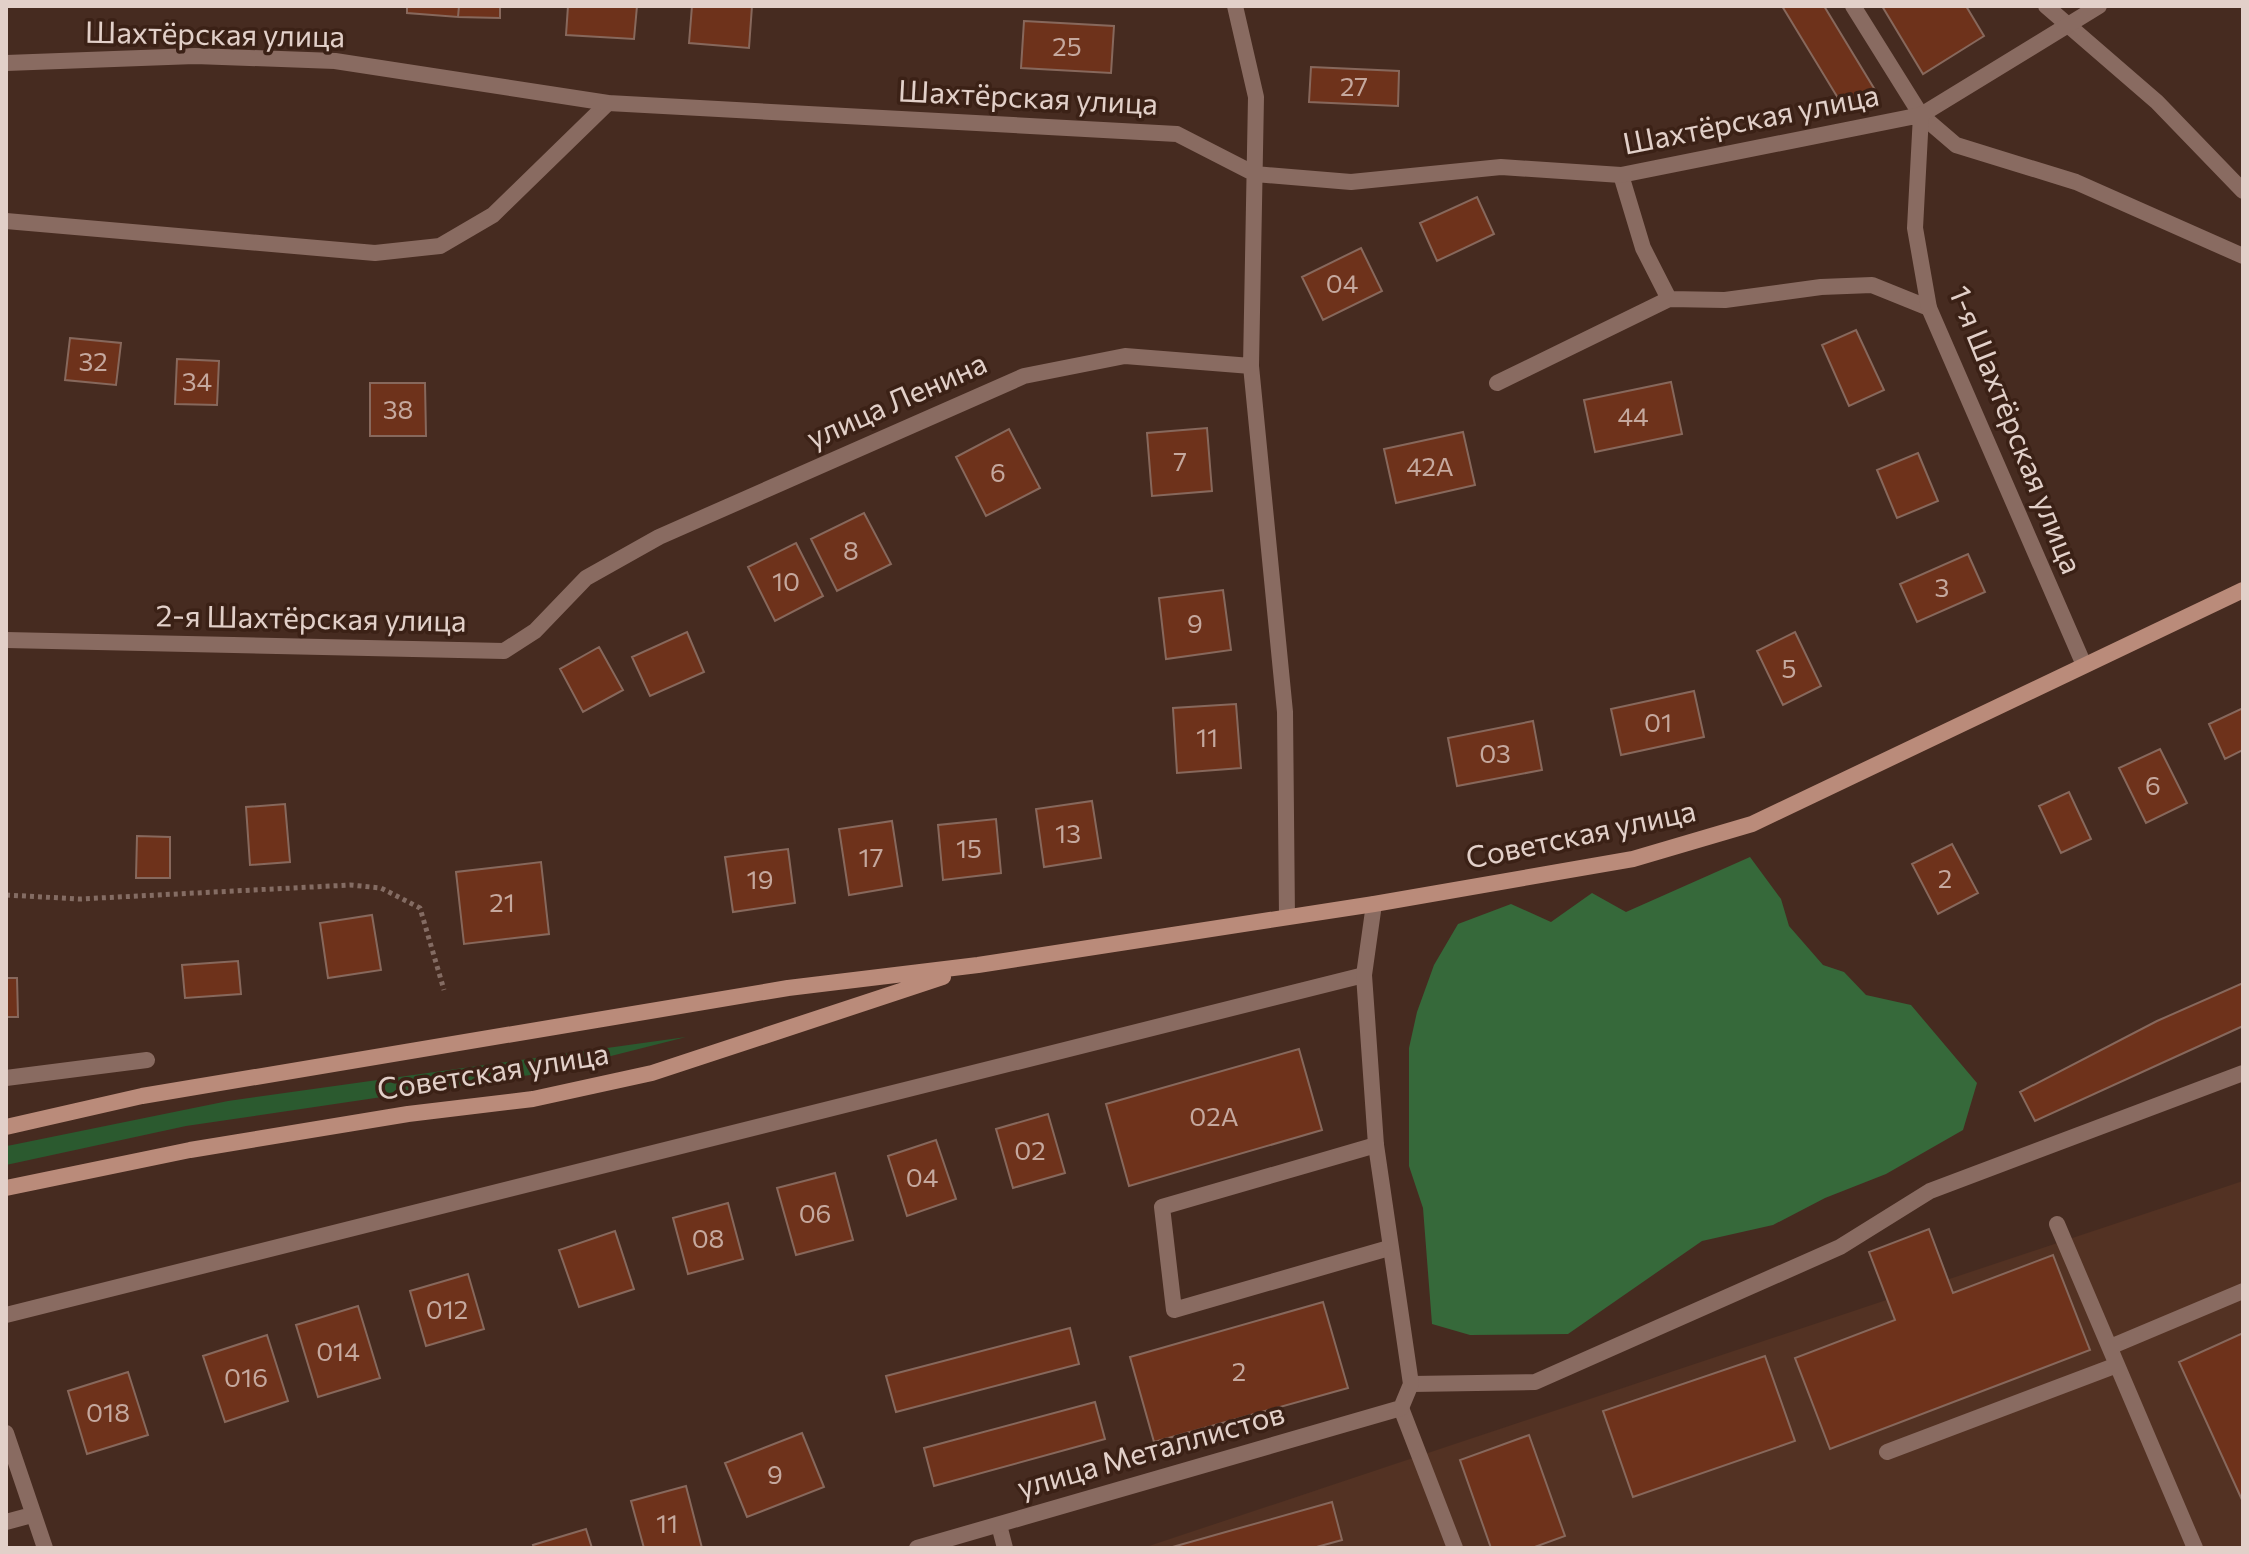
<svg xmlns="http://www.w3.org/2000/svg" width="2249" height="1554" font-family="Commissioner,sans-serif">
<rect width="100%" height="100%" fill="#462b20"/>
<path fill="#533223" d="M2243,1181v367h-1100z"/>
<path fill="#2b5a2f" d="M686,1037l-142,36 -358,53 -180,39v-19l6,-1 216,-44z"/>
<path fill="#36693a" d="M1750,857l31,42 8,27 34,39 21,7 22,23 45,10 66,78 -14,47 -77,44 -61,24 -52,27 -71,16 -134,93 -98,1 -38,-11 -9,-116 -14,-42v-118l8,-36 17,-47 24,-41 53,-20 40,18 41,-29 34,19z"/>
<path fill="#6e321b" stroke="#87685c" stroke-width="2" d="M407,6h52l-1,11 -51,-4z
M459,6h41v12l-42,-1z
M568,6h69l-3,33 -68,-4z
M692,6h60l-3,42 -60,-5z
M1782,6h42l51,84 -31,18z
M1882,6h84l18,30 -61,38z
M1024,21l90,5 -3,47 -90,-5z
M1311,67l88,4 -1,35 -89,-4z
M1477,197l17,37 -57,27 -17,-38z
M1361,248l21,43 -59,29 -21,-43z
M1856,330l28,60 -35,16 -27,-61z
M70,338l51,5 -5,42 -51,-5z
M177,359l42,2 -2,44 -42,-1z
M1671,382l11,52 -87,18 -11,-52z
M370,383h55l1,53h-56z
M1207,428l5,63 -60,5 -5,-63z
M1009,429l31,59 -54,28 -30,-59z
M1463,432l12,53 -79,18 -12,-54z
M1918,453l20,48 -41,17 -20,-48z
M864,513l27,51 -54,27 -26,-52z
M796,543l27,53 -48,25 -27,-54z
M1968,554l17,38 -68,30 -17,-38z
M1223,590l8,60 -65,9 -7,-61z
M687,632l17,40 -54,24 -18,-39z
M1795,632l26,54 -38,19 -26,-54z
M599,647l24,43 -40,22 -23,-43z
M1694,691l10,46 -83,18 -10,-46z
M1236,704l5,64 -64,5 -4,-65z
M2243,708v42l-18,9 -16,-35z
M1533,721l9,49 -85,16 -9,-48z
M2160,749l27,54 -41,20 -27,-55z
M2069,792l22,47 -30,14 -22,-47z
M1092,801l9,57 -57,9 -8,-58z
M285,804l5,58 -40,3 -4,-58z
M996,819l5,54 -58,7 -5,-55z
M892,821l10,65 -53,9 -10,-66z
M137,836l33,1v41h-34z
M1952,844l26,49 -40,21 -26,-50z
M788,849l7,54 -62,9 -8,-55z
M541,862l8,72 -85,10 -8,-72z
M372,915l9,55 -53,8 -8,-55z
M238,961l3,33 -56,4 -3,-33z
M6,978h11l1,39h-12z
M2243,983v43l-208,95 -15,-29 137,-71z
M1299,1049l23,81 -193,56 -23,-82z
M1048,1114l17,59 -52,15 -17,-59z
M936,1140l20,59 -49,17 -19,-60z
M835,1173l18,67 -57,15 -19,-67z
M728,1203l15,56 -55,15 -15,-56z
M1929,1229l24,64 100,-38 37,95 -260,99 -35,-91 100,-38 -26,-68z
M615,1231l19,58 -55,18 -20,-57z
M468,1274l16,55 -58,17 -16,-55z
M1323,1302l25,86 -194,54 -24,-85z
M358,1306l22,72 -62,19 -22,-72z
M1070,1328l9,36 -183,48 -10,-36z
M2243,1333v169l-64,-140z
M267,1335l21,66 -63,21 -22,-66z
M1765,1356l30,85 -162,56 -30,-86z
M128,1372l20,63 -61,19 -19,-63z
M1095,1402l10,37 -171,47 -10,-38z
M802,1433l22,54 -77,30 -22,-54z
M1529,1435l36,101 -33,12h-41l-31,-88z
M686,1486l16,62h-58l-13,-47z
M1332,1502l10,38 -29,8h-144z
M586,1529l6,19h-58l-1,-3z"/>
<g fill="none" stroke-linecap="round" stroke-linejoin="round">
<path stroke="#846c63" stroke-width="5" stroke-dasharray="4 4" stroke-linecap="butt" d="M6,895l74,4 270,-14 31,3 39,20 24,82"/>
<path stroke="#896b61" stroke-width="16" d="M1853,6l68,109 35,30 120,37 167,74
M2046,6l111,96 86,89
M1621,175l22,73 26,51
M6,221l369,32 65,-7 53,-31 115,-112
M1497,383l172,-84 56,1 96,-13 51,-2 57,23
M6,1078l141,-18
M1376,1145l-214,62 12,103 215,-62
M2057,1224l138,324
M6,1315l1358,-340
M2110,1347l133,-56
M1411,1384l124,-2 305,-135 90,-56 313,-118
M1401,1408l54,140
M6,1433l39,115
M1887,1452l230,-87
M6,1522l26,-7
M999,1525l6,23"/>
<path stroke="#896b61" stroke-width="16" d="M1235,6l21,91 -5,269 34,346 2,205
M6,63l189,-7 140,5 273,42 569,31 78,40 96,8 150,-15 120,8 300,-60 178,-109
M1921,115l-6,113 14,80 155,357
M6,640l498,11 31,-20 51,-53 73,-41 365,-161 101,-20 126,10
M917,1548l484,-140 10,-24 -35,-239 -12,-170 10,-71"/>
<path stroke="#ba8b7a" stroke-width="16" d="M6,1127l136,-31 646,-108 190,-23 396,-61 259,-45 119,-35 491,-234
M6,1188l184,-38 218,-36 125,-15 119,-26 291,-96"/>
</g>
<g text-anchor="middle" stroke-width="7" stroke-linejoin="round" paint-order="stroke">
<g font-size="26" fill="#c5a89e">
<text x="1067" y="56">25</text>
<text x="1354" y="96">27</text>
<text x="1342" y="293">04</text>
<text x="93" y="371">32</text>
<text x="197" y="391">34</text>
<text x="398" y="419">38</text>
<text x="1633" y="426">44</text>
<text x="1180" y="471">7</text>
<text x="1430" y="476">42А</text>
<text x="998" y="482">6</text>
<text x="851" y="560">8</text>
<text x="786" y="591">10</text>
<text x="1942" y="597">3</text>
<text x="1195" y="633">9</text>
<text x="1789" y="678">5</text>
<text x="1658" y="732">01</text>
<text x="1207" y="747">11</text>
<text x="1495" y="763">03</text>
<text x="2153" y="795">6</text>
<text x="1068" y="843">13</text>
<text x="969" y="858">15</text>
<text x="871" y="867">17</text>
<text x="1945" y="888">2</text>
<text x="760" y="889">19</text>
<text x="502" y="912">21</text>
<text x="1214" y="1126">02А</text>
<text x="1030" y="1160">02</text>
<text x="922" y="1187">04</text>
<text x="815" y="1223">06</text>
<text x="708" y="1248">08</text>
<text x="447" y="1319">012</text>
<text x="338" y="1361">014</text>
<text x="1239" y="1381">2</text>
<text x="246" y="1387">016</text>
<text x="108" y="1422">018</text>
<text x="775" y="1484">9</text>
<text x="667" y="1533">11</text>
</g>
<g font-size="30" fill="#e2d0c9" stroke="#3b2116">
<text transform="translate(215 35) rotate(1)" y="10">Шахтёрская улица</text>
<text transform="translate(1028 98) rotate(3)" y="10">Шахтёрская улица</text>
<text transform="translate(1751 120) rotate(-11)" y="10">Шахтёрская улица</text>
<text transform="translate(897 401) rotate(-24)" y="10">улица Ленина</text>
<text transform="translate(2015 430) rotate(68)" y="10">1-я Шахтёрская улица</text>
<text transform="translate(311 619) rotate(1)" y="10">2-я Шахтёрская улица</text>
<text transform="translate(1581 835) rotate(-12)" y="10">Советская улица</text>
<text transform="translate(493 1072) rotate(-9)" y="10">Советская улица</text>
<text transform="translate(1151 1451) rotate(-16)" y="10">улица Металлистов</text>
</g>
</g>
<rect width="2249" height="1554" fill="none" stroke="#e2d0c9" stroke-width="16"/>
</svg>
